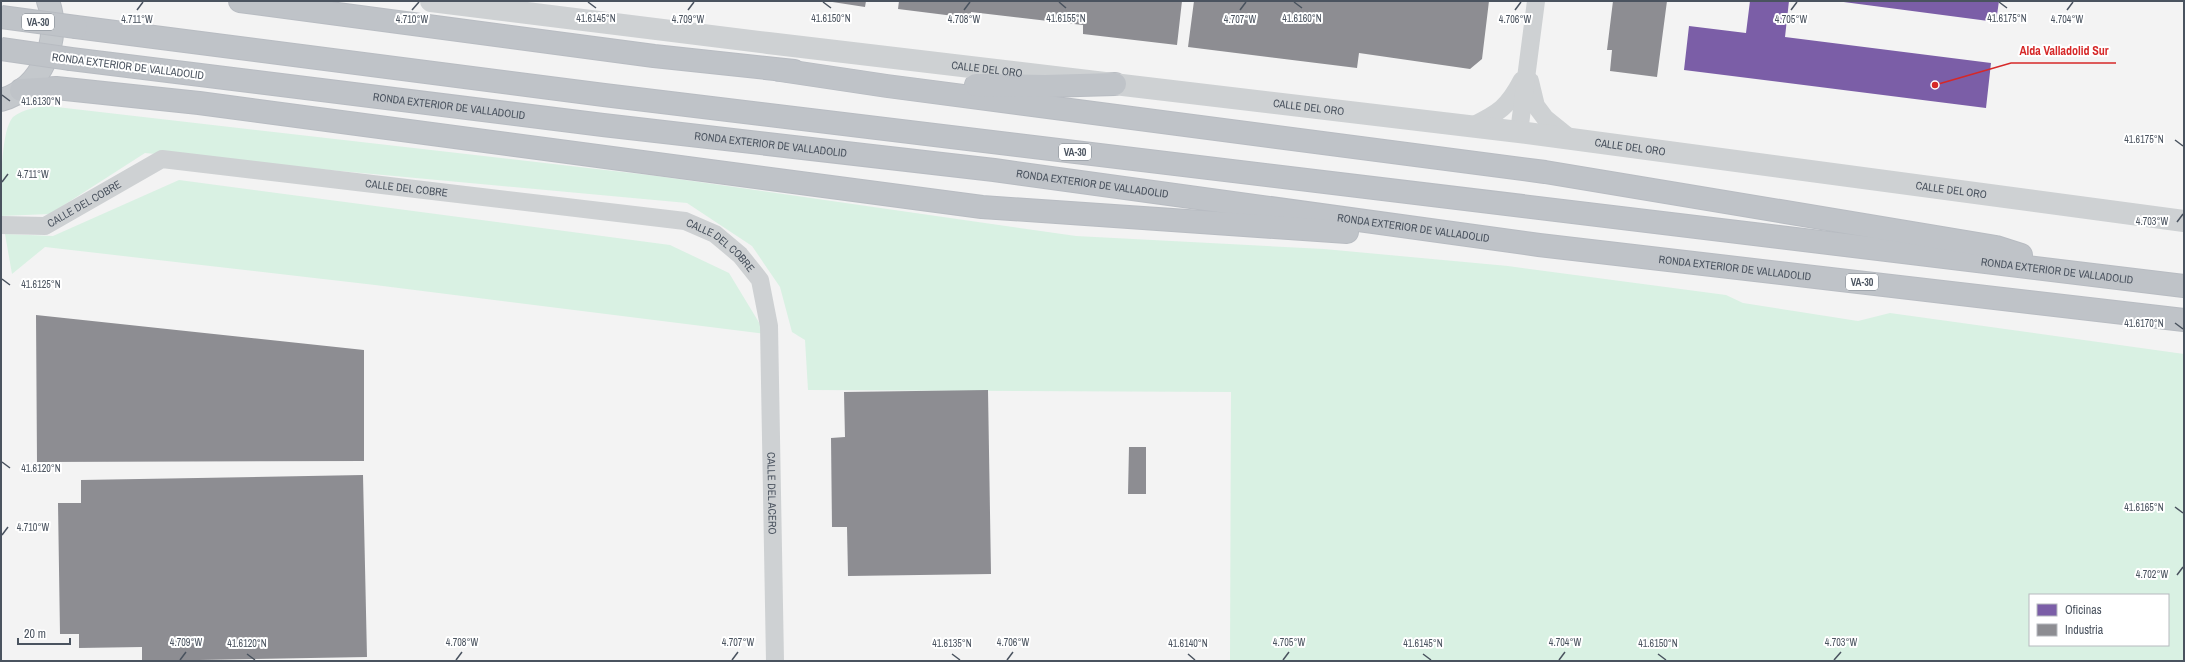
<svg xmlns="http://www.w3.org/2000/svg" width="2185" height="662" font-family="'Archivo Narrow',sans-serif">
<rect width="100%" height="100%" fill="#f3f3f3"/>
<path fill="#d9f1e3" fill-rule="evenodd" d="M48,106l609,70 419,60 248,13 184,17 218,29 17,8 115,18 32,-8 294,41v307h-954l1,-269 -423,-2 -3,-50 -13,-8 -12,-45 -28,-41 -65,-43 -542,-50 -95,61 -49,2c0,-22 -1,-85 12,-99 11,-8 23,-10 35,-11zM2030,595h138v50h-138z
M179,180l491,65 59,28 37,61 -391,-49 -330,-38 -33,27 -7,-40 48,2z"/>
<path fill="#7b5ea7" d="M1750,1h39l-4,36 206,26 -5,45 -302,-38 5,-44 57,7z
M1836,1h163l-3,21z"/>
<path fill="#8d8d92" d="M826,1h40l-1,6z
M899,1h283l-5,44 -94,-11v-9l-9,-1 -103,-12 -1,6 -72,-9z
M1194,1h295l-7,58 -12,10 -111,-16 -2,15 -169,-21z
M1613,1h54l-10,76 -47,-6 2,-21h-5z
M36,315l328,35v111l-327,1z
M988,390l3,184 -143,2 -1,-49h-15l-1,-89 14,-1 -1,-45z
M1129,447h17v47h-18z
M363,475l4,182 -225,4v-14l-63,1v-14h-19l-2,-131h23v-23z"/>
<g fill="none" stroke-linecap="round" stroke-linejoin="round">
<defs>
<path id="trunk" d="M1,100c41,-11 61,-61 47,-99"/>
<g id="motorway">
<path d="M240,1l414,55 140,15"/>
<path id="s3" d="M76,27l528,68 1580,191"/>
<path id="s4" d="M71,59l532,66 391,45 545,75 645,75"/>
<path d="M780,70l107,16 658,86 451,75 25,8"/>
<path d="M976,85l69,1 70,-2"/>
<path d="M21,90l35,-2 143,15 783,104 365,25"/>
</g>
</defs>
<use href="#trunk" stroke="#b8bcc2" stroke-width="24"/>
<use href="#motorway" stroke="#b8bcc2" stroke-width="24"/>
<g stroke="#ced1d3" stroke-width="18">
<path d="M1530,81l6,25 9,12 26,21"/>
<path d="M1472,126c27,-13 36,-19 50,-46"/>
<path d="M1519,132l17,-131"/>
<path id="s1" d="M1,225l44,1 117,-67 523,62 30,13 25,21 20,25 9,46 6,335"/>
</g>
<path stroke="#ced1d3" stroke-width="22" id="s2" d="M431,1l337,42 751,89 665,89"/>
<use href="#trunk" stroke="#c4c8cc" stroke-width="22"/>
<use href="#motorway" stroke="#bfc3c8" stroke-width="22"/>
<defs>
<path id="motorway-bridge" d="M1,17l75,10
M1,49l70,10"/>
</defs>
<use href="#motorway-bridge" stroke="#b8bcc2" stroke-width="24" stroke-linecap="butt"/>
<use href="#motorway-bridge" stroke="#bfc3c8" stroke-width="22"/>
</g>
<path fill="none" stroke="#4a535f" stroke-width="1.5" d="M588,2l8,6M823,2l8,6M1059,2l7,6M1294,2l8,6M1999,2l8,6M137,10l6,-8M412,10l7,-8M688,10l6,-8M964,10l6,-8M1240,10l6,-8M1515,10l6,-8M1791,10l6,-8M2067,10l6,-8M2,95l8,6M2175,140l8,6M2,182l6,-8M2177,222l6,-8M2,279l8,6M2175,323l8,6M2,462l8,6M2175,507l8,6M2,535l6,-8M2177,575l6,-8M247,654l8,6M952,654l8,6M1188,654l7,6M1423,654l8,6M1658,654l8,6M180,660l6,-8M456,660l6,-8M732,660l6,-8M1007,660l6,-8M1283,660l6,-8M1559,660l6,-8M1834,660l7,-8"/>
<g text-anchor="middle" stroke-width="4" stroke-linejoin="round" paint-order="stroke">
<g fill="#fff" stroke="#80878f" stroke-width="1">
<rect x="22" y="14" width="32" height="16" rx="3"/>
<rect x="1059" y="144" width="32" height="16" rx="3"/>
<rect x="1846" y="274" width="32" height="16" rx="3"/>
</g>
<g font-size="10" font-weight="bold" fill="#4a535f">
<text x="38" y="26">VA-30</text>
<text x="1075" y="156">VA-30</text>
<text x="1862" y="286">VA-30</text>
</g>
<g font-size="11" fill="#4a535f" stroke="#fff">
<text transform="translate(128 66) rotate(7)" y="4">RONDA EXTERIOR DE VALLADOLID</text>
<text dy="4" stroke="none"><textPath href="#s2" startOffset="560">CALLE DEL ORO</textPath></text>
<text dy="4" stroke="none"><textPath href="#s4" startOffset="381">RONDA EXTERIOR DE VALLADOLID</textPath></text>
<text dy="4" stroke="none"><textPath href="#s2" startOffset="884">CALLE DEL ORO</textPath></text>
<text dy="4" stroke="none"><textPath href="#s4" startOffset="705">RONDA EXTERIOR DE VALLADOLID</textPath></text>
<text dy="4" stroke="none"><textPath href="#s2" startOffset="1208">CALLE DEL ORO</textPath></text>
<text dy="4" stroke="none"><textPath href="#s4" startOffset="1029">RONDA EXTERIOR DE VALLADOLID</textPath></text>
<text dy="4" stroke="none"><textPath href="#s1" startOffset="425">CALLE DEL COBRE</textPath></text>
<text dy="4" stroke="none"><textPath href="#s2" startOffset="1532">CALLE DEL ORO</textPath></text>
<text dy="4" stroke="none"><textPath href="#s1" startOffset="89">CALLE DEL COBRE</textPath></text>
<text dy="4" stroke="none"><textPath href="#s4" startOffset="1353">RONDA EXTERIOR DE VALLADOLID</textPath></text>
<text dy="4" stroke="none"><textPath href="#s1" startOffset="749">CALLE DEL COBRE</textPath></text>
<text dy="4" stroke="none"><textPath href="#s4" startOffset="1677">RONDA EXTERIOR DE VALLADOLID</textPath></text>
<text dy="4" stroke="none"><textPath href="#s3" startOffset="1996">RONDA EXTERIOR DE VALLADOLID</textPath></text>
<text dy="4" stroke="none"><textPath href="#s1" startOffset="1017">CALLE DEL ACERO</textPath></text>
</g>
</g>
<g font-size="10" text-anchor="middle" fill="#4a535f" stroke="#fff" stroke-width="4" stroke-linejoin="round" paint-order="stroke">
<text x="596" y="22">41.6145°N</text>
<text x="831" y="22">41.6150°N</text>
<text x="1066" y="22">41.6155°N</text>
<text x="1302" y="22">41.6160°N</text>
<text x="2007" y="22">41.6175°N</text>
<text x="412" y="23">4.710°W</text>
<text x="137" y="23">4.711°W</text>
<text x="688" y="23">4.709°W</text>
<text x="964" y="23">4.708°W</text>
<text x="1240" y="23">4.707°W</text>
<text x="1515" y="23">4.706°W</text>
<text x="1791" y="23">4.705°W</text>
<text x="2067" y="23">4.704°W</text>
<text x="41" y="105">41.6130°N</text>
<text x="2144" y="143">41.6175°N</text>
<text x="33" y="178">4.711°W</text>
<text x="2152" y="225">4.703°W</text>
<text x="41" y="288">41.6125°N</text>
<text x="2144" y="327">41.6170°N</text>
<text x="41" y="472">41.6120°N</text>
<text x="2144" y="511">41.6165°N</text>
<text x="33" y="531">4.710°W</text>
<text x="2152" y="578">4.702°W</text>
<text x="186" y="646">4.709°W</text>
<text x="462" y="646">4.708°W</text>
<text x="738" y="646">4.707°W</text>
<text x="1013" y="646">4.706°W</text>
<text x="1289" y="646">4.705°W</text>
<text x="1565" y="646">4.704°W</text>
<text x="1841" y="646">4.703°W</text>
<text x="247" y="647">41.6120°N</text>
<text x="952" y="647">41.6135°N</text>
<text x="1188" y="647">41.6140°N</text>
<text x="1423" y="647">41.6145°N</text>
<text x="1658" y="647">41.6150°N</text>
</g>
<path fill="none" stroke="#d62828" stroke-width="1.5" d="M1935 85L2011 63H2116"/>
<circle fill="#d62828" stroke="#fff" stroke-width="1.5" cx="1935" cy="85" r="4"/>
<g font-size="12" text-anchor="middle" font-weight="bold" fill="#d62828" stroke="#fff" stroke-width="4" stroke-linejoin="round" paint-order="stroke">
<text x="2064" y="55">Alda Valladolid Sur</text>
</g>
<rect width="2185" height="662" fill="none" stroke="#4a535f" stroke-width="4"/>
<rect x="2029" y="594" width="140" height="52" fill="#ffffff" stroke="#b7babf"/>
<rect x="2037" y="604" width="20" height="12" fill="#7b5ea7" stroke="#b7babf"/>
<text x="2065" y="614" font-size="12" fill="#4a535f">Oficinas</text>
<rect x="2037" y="624" width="20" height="12" fill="#8d8d92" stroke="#b7babf"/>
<text x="2065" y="634" font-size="12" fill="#4a535f">Industria</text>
<path d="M18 638v6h52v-6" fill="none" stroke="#4a535f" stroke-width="2"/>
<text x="24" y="638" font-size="12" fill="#4a535f" stroke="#ffffff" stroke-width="3" paint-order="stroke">20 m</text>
</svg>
